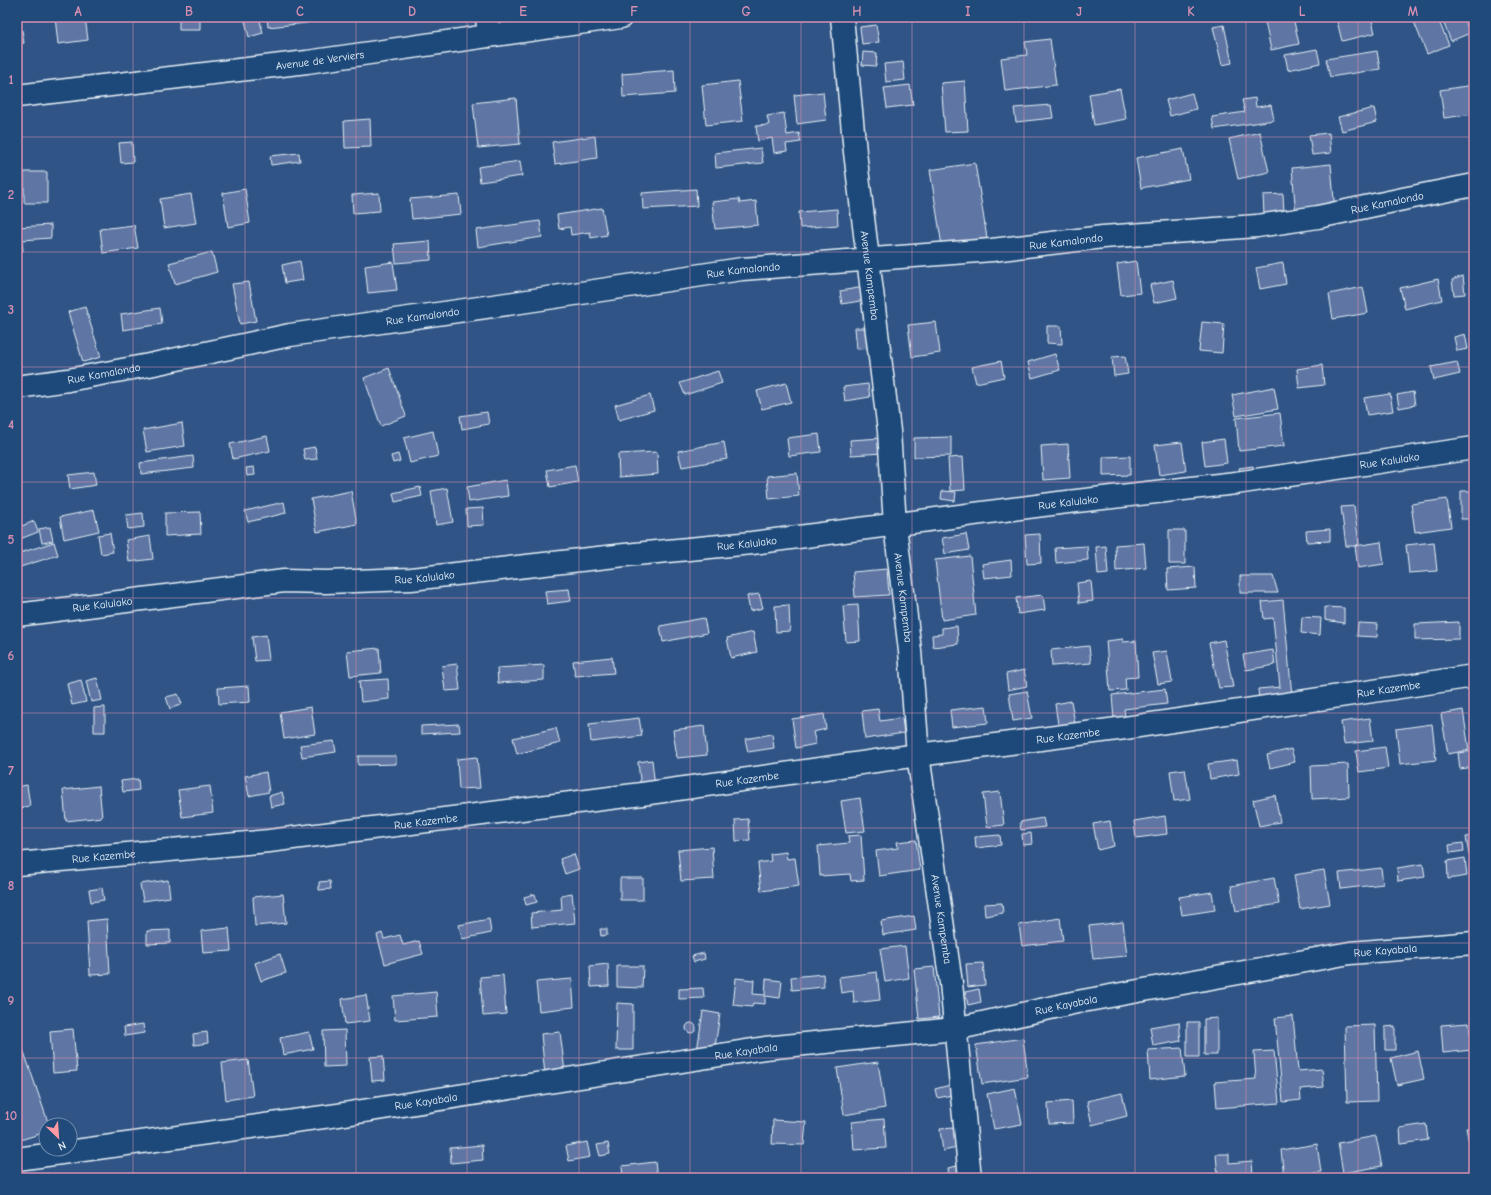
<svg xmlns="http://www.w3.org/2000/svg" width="1491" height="1195" font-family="'Comic Neue',sans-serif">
<rect width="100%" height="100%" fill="#2f5485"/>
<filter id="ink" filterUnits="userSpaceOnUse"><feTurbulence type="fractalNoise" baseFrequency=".025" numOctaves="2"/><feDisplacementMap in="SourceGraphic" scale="8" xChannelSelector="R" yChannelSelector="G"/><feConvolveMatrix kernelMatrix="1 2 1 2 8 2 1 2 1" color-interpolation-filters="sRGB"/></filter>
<g filter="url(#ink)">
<path fill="#5e75a3" stroke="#e8f1f8" d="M55,17h30l3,23 -30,4z
M179,17h21v13h-21z
M244,17h15l4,16 -14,4z
M267,17h39l1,6 -39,4z
M355,17h31l-30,3z
M1264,17h29l6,27 -28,6z
M1336,17h35l4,16 -33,8z
M1412,17h25l12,28 -22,9z
M1441,17h22l7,16 -19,8z
M1467,17h7v15z
M876,25l3,17 -17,2 -2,-17z
M1224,25l8,38 -10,2 -9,-38z
M22,30l2,13 -7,1v-13z
M1050,39l6,46 -51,6 -4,-33 26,-3 -2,-13z
M1317,49l3,14 -32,7 -3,-15z
M1377,51l3,18 -50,8 -4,-18z
M863,52l14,1 -1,13 -14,-1z
M903,62l2,18 -19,2 -2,-18z
M674,70l1,23 -52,4 -1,-23z
M738,81l5,40 -37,4 -4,-40z
M965,81l3,50 -23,1 -4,-49z
M910,85l3,20 -26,3 -3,-20z
M1473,85l1,29 -30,4 -4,-28z
M1120,89l6,30 -32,6 -5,-31z
M823,92l3,28 -29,4 -3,-29z
M1192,93l4,16 -26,7 -4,-16z
M516,98l4,46 -42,4 -5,-45z
M1255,98l1,9 15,-2 3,15 -60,9 -2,-12 33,-5 -3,-12z
M1051,105l2,13 -37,4 -2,-14z
M1374,108l3,14 -35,9 -4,-14z
M784,113l3,22 12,-2 2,9 -15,2 1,7 -13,2 -2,-15 -14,3 -2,-15 13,-1 -2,-9z
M370,119l1,28 -26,1 -1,-27z
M1260,132l9,40 -31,7 -9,-40z
M1329,133l2,20 -19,2 -3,-20z
M595,136l2,22 -42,6 -3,-22z
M132,142l1,20 -12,1 -2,-20z
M761,148l2,15 -47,5 -1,-15z
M1183,149l6,30 -48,9 -5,-30z
M299,153l1,8 -29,4 -1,-9z
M520,161l2,15 -42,6 -2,-15z
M975,163l12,75 -45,8 -12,-76z
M1331,164l4,49 -39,3 -4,-48z
M24,172h23v31h-23z
M245,189l5,34 -22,4 -5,-34z
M696,189l1,17 -54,3 -1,-16z
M379,193l1,18 -27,2 -1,-18z
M191,194l5,29 -32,5 -4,-29z
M1283,194l1,20 -20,1 -1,-20z
M459,195l2,19 -49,5 -2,-20z
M739,199l1,4 16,-2 2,24 -43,4 -3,-27z
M602,208l5,27 -16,3 -1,-6 -19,3 -1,-8 -11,2 -2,-14z
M837,209l1,16 -38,3 -1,-16z
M540,221l2,16 -64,10 -2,-17z
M51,225v13l-29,2 1,11h-6v-24z
M134,225l4,23 -35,5 -3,-24z
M430,241l1,19 -35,3 -2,-19z
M212,252l5,20 -42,12 -6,-21z
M300,261l3,19 -18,3 -3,-18z
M1136,261l4,32 -19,2 -4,-31z
M393,262l4,28 -29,3 -3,-27z
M1283,263l3,21 -26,5 -4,-21z
M1463,276l2,18 -11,1 -2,-15z
M1438,279l4,21 -37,9 -5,-21z
M1173,280l4,18 -23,5 -4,-18z
M249,282l7,39 -16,3 -8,-40z
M864,287l2,13 -24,4 -2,-13z
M1363,287l5,26 -35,6 -4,-25z
M85,307l16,50 -18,5 -15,-50z
M160,308l2,16 -39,6 -2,-16z
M936,322l4,31 -28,4 -4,-32z
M1202,322l22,2 -2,29 -23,-2z
M1047,326h14l1,18 -15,-1z
M855,328h18l1,20 -17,1z
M1465,334l3,15 -11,2 -3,-14z
M1474,339v20l-3,-19z
M1055,354l5,16 -28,8 -4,-16z
M1125,356l3,18 -14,2 -2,-19z
M1001,361l3,16 -28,6 -4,-16z
M1457,362l3,12 -26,6 -3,-13z
M1322,365l2,20 -25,3 -2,-19z
M389,368l17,48 -25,10 -17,-48z
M718,371l4,12 -37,12 -5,-12z
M786,383l5,19 -29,7 -5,-18z
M868,384l2,13 -25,4 -2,-14z
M1274,387l4,22 -42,7 -4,-21z
M1413,392l2,13 -16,3 -2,-13z
M1390,394l3,17 -26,4 -3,-17z
M650,395l4,15 -35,10 -4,-15z
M487,412l2,12 -27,5 -2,-13z
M1280,413l4,33 -45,5 -3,-33z
M182,423l3,23 -38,6 -4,-22z
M433,431l5,25 -28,7 -6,-25z
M819,434l2,18 -32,4 -2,-18z
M267,436l3,15 -37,8 -3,-15z
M951,437v19l-37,1v-19z
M882,438l1,15 -32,2 -1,-15z
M1224,439l3,24 -22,3 -3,-24z
M724,442l3,17 -45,8 -4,-16z
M1182,442l4,29 -27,4 -4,-30z
M1068,444l2,34 -27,2 -2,-34z
M315,447l2,12 -12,1 -2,-11z
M657,452l1,22 -39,3 -1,-23z
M398,454l2,7 -7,2 -2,-7z
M193,456l1,12 -53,6 -1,-11z
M1130,456v19l-27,1v-19z
M963,457l2,33 -15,1 -2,-33z
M575,465l3,17 -28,5 -3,-17z
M1253,466l1,10 -13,2 -2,-10z
M254,467l1,8 -8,1 -1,-8z
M94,472l2,13 -26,4 -2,-14z
M797,473l2,23 -30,3 -2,-23z
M506,480l2,16 -39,6 -2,-15z
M420,487l2,9 -27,6 -2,-9z
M447,488l6,34 -17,3 -5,-34z
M351,491l6,33 -40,8 -6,-33z
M942,491l14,1 -1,9 -14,-2z
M1461,491h13v28h-13z
M1447,499l4,28 -36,5 -4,-28z
M284,502l2,11 -38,9 -3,-11z
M1354,506l5,38 -4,2h-9l-5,-39z
M483,508l1,17 -17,1 -1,-17z
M94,510l5,21 -35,8 -4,-22z
M200,512l1,22 -36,2v-23z
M143,513l1,14 -16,2 -2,-14z
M34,521l4,11 -18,7 -3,-11z
M50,527l3,14 -11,2 -3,-14z
M1330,529v12l-23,1 -1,-11z
M1169,530h16v34h-16z
M110,533l3,19 -12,2 -3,-19z
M966,534l3,16 -24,4 -3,-16z
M1040,534l1,29 -14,1 -2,-29z
M150,536l3,23 -24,3 -3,-22z
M54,542l4,13 -41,13v-14z
M1381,542l3,22 -26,4 -3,-22z
M1434,542l3,29 -28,2 -3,-28z
M1144,543l2,25 -30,3 -1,-26z
M1087,546l1,14 -32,3 -1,-15z
M1106,546l2,28 -10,1 -2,-28z
M970,556l6,59 -34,5 -7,-60z
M1011,560l1,15 -28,3 -2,-14z
M1195,567l1,21 -28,2 -1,-21z
M887,569l2,26 -34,2 -2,-25z
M1240,576h33l5,17h-38z
M1091,581l2,20 -14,2 -2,-20z
M569,589l2,12 -24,3 -2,-13z
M759,594l4,14 -13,3 -3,-15z
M1043,595l2,15 -27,4 -2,-16z
M1283,600l9,96 -33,3 -1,-10 22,-2 -7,-69 -9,1 -2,-17z
M789,605l1,26 -14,1 -1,-26z
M858,605l2,36 -14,1 -3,-36z
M1325,607l19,1v15l-19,-3z
M1302,617l19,1 -1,17 -19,-2z
M704,618l3,15 -44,9 -3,-16z
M1459,622v17l-44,1v-16z
M1358,623l20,1 -1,13 -20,-1z
M957,626l1,18 -25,3 -1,-12 10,-1v-6z
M753,632l4,20 -26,6 -4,-20z
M266,635l3,25 -14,1 -3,-24z
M1123,639v3l13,-1 2,36 -13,1 1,12 -16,1 -4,-50z
M1224,640l9,47 -14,1 -10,-45z
M1089,646l2,17 -39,3 -1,-16z
M379,648l2,25 -31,3 -3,-25z
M1273,650l2,15 -29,5 -3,-15z
M1167,651l5,31 -14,2 -6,-31z
M612,657l2,16 -39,3 -2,-15z
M457,664l3,26 -15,1 -3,-25z
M544,665v15l-46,3 -1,-15z
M1024,670l3,16 -19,4 -2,-16z
M97,678l5,22 -11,2 -5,-21z
M388,679l1,20 -28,3 -2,-21z
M81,680l5,22 -14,3 -5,-21z
M249,686l1,16 -31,2 -1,-16z
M1165,689l2,15 -43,5 3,23 -12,1 -3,-38z
M1027,691l5,27 -19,3 -4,-27z
M178,694l4,10 -12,5 -4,-12z
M1071,701l5,28 -17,2 -4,-27z
M986,706l2,17 -36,4 -2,-17z
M105,707v25h-11v-24z
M311,707l4,27 -31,5 -4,-27z
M878,709l2,12 22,-3 2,15 -39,6 -3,-28z
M1463,710l6,40 -21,4 -7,-40z
M824,714l2,15 -13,3 3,12 -20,4 -4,-29z
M639,718l3,18 -51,6 -2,-18z
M1370,718l3,23 -29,3 -3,-22z
M459,724l1,8 -39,2v-8z
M1432,724l4,36 -36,4 -4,-35z
M704,726l3,29 -30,3 -4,-28z
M556,728l4,15 -43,11 -4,-16z
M772,734l2,14 -26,4 -3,-13z
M334,741l2,11 -34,5 -2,-12z
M1385,747l3,21 -29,4 -3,-21z
M1291,749l4,13 -25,6 -3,-13z
M1474,751v16l-14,2 -2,-16z
M358,756h38v8l-38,1z
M477,757l3,31 -21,1 -2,-30z
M652,760l3,27 -14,2 -3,-27z
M1237,760l2,14 -29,5 -2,-15z
M1348,764l1,33 -37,2 -1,-33z
M1185,769l5,30 -16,2 -4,-30z
M266,772l3,20 -20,4 -4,-20z
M138,779l1,11 -16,2 -2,-11z
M27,785l3,21 -13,3v-22z
M99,786l3,31 -36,4 -3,-31z
M210,786l3,27 -31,4 -4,-27z
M282,792l3,12 -14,3 -2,-11z
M1000,792l4,33 -17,2 -4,-33z
M1275,795l5,27 -21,4 -6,-26z
M860,798l5,33 -19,2 -5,-32z
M1165,816l2,18 -31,4 -2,-17z
M1043,818l2,9 -24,3 -1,-8z
M748,819l2,21 -14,1 -1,-21z
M1110,821l4,25 -16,4 -5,-26z
M1031,833l1,11 -9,1 -1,-11z
M861,835l3,45 -13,1 -1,-7 -30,2 -2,-30 31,-3 -1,-7z
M1000,835l1,10 -25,3 -1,-11z
M1474,836v18l-5,1 -3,-18z
M916,840l4,30 -41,6 -3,-25 22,-3 -1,-6z
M1463,843l1,8 -14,2 -1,-8z
M712,847l2,32 -33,2 -3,-31z
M786,852l1,7 8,-1 4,28 -38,5 -3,-28 13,-2 -1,-7z
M574,854l5,15 -14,5 -5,-15z
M1465,858l2,18 -19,3 -1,-18z
M1423,864l2,13 -27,4 -1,-13z
M1381,868l2,16 -42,5 -2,-16z
M1324,870l6,34 -30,5 -6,-34z
M620,878h23v22h-23z
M1274,878l5,26 -43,7 -5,-25z
M168,880l2,17 -27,4 -3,-17z
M330,881l1,8 -12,1v-8z
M102,888l2,12 -13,2 -2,-12z
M1212,892l3,18 -33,5 -3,-18z
M572,893l3,30 -43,4 -1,-14 31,-3 -1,-15z
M283,894l3,29 -31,3 -2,-29z
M535,894l2,8 -11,3 -2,-8z
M1002,903l1,10 -18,3 -1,-12z
M914,916l2,14 -33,5 -2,-14z
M1060,918l3,23 -41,5 -3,-21z
M107,919l3,55 -20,1 -3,-54z
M489,919l2,14 -29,6 -3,-14z
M1123,922l4,34 -34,3 -4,-33z
M229,928l2,23 -28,2 -2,-22z
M600,929h7v6l-6,1z
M170,930v13l-23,1v-13z
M382,933l2,6 16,-4 3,10 16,-4 4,13 -38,10 -8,-29z
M905,946l4,32 -24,4 -5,-33z
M704,953l1,6 -11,3 -2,-6z
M280,954l6,19 -25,8 -6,-18z
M983,963l2,22 -17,2 -2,-23z
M608,964l1,22 -18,1 -1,-21z
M617,966h26l-1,22 -25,-1z
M934,967l5,50 -20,2 -5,-50z
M877,972l3,28 -26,3 -1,-12 -12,2 -2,-16z
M823,974l1,13 -32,3 -1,-13z
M503,975l3,39 -23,2 -3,-39z
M736,978l18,2 -1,14 12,1 1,-16 16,2 -2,17 -15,-2v8l-12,-1 -1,4 -19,-2z
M572,979l2,28 -35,4 -3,-29z
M703,988l1,10 -25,1v-10z
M979,989l2,13 -13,3 -3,-13z
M436,992l2,25 -43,3 -2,-24z
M366,995l4,26 -25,3 -3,-25z
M617,1003l16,1v46h-17z
M703,1011l17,3 -6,39 -17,-2z
M1293,1016l5,55 24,-2 2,18 -24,2 1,11 -18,2 -8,-84z
M1217,1018v37h-13v-36z
M1179,1022l2,19 -28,5 -3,-19z
M1187,1022h12v35h-12z
M1469,1023l3,27 -29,3 -2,-28z
M686 1028a5 5 0 1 1 10 0a5 5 0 1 1-10 0Z
M143,1024l1,9 -19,3 -1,-9z
M1375,1025l2,76 -30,1 -2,-76z
M1395,1026v24h-10v-23z
M73,1029l4,42 -24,2 -3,-42z
M345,1030l1,36 -22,1 -1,-36z
M207,1032l1,11 -14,2 -1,-11z
M309,1032l4,17 -30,6 -3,-17z
M560,1032l5,40 -20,3 -4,-41z
M1023,1038l5,39 -46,7 -6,-39z
M1182,1048l3,28 -35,4 -2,-30z
M23,1049l26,76h-3v7l-29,9v-90z
M1274,1051l5,52 -62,5 -2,-26 41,-3 -2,-27z
M1418,1051l6,28 -27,6 -6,-27z
M383,1056l2,24 -13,1 -2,-24z
M248,1060l5,36 -27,4 -4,-37z
M878,1062l7,46 -41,7 -7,-47z
M950,1085l2,10 -15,3 -2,-9z
M1015,1088l7,36 -28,5 -7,-35z
M1122,1093l5,23 -35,9 -5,-24z
M1072,1101l1,22 -24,1 -1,-21z
M884,1119l2,29 -32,2 -2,-28z
M773,1120l33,2 -2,23 -32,-1z
M1426,1124l2,16 -27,4 -1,-16z
M1474,1127v25h-3l-5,-24z
M954,1128l3,20 -14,3 -3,-22z
M1376,1136l6,30 -39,7 -5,-30z
M587,1142l3,15 -21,4 -3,-15z
M608,1143l2,11 -10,2 -3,-11z
M1317,1144l4,28 -37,6 -3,-28z
M482,1145l1,15 -32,3 -1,-15z
M1216,1154h13v9l23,-2 1,14 -35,3z
M655,1162l2,16h-34l-1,-12z
M957,1166l2,9 -10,2 -1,-9z"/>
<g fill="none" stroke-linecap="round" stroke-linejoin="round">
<defs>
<g id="minor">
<path d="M487,17l2,19"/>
<path id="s1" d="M842,17l13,135 34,279 6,94 15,126 8,104 33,228 19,195"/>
<path id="s2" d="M17,96l290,-34 314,-45"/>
<path id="s3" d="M17,387l51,-7 81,-15 141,-30 224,-32 228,-34 250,-19 111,-13 154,-11 61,-9 85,-18 71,-14"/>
<path id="s4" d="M17,615l267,-34 42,1 85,-3 214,-24 127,-12 307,-40 177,-20 238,-35"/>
<path id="s5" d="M17,864l252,-23 373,-47 276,-39 207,-27 349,-52"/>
<path id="s6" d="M17,1159l321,-44 427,-67 190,-19 122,-27 273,-49 124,-10"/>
</g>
</defs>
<use href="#minor" stroke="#e8f1f8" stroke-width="25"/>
<use href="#minor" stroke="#1f4a7a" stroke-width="22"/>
</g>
</g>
<path fill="none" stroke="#d78fb1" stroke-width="1" stroke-opacity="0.55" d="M133,17v1161M245,17v1161M356,17v1161M467,17v1161M579,17v1161M690,17v1161M801,17v1161M912,17v1161M1024,17v1161M1135,17v1161M1246,17v1161M1358,17v1161M17,137h1457M17,252h1457M17,367h1457M17,482h1457M17,598h1457M17,713h1457M17,828h1457M17,943h1457M17,1058h1457"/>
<g text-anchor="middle" stroke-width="3" stroke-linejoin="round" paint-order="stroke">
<g font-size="11" fill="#e8f1f8" stroke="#1f4a7a">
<text dy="4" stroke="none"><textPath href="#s2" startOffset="305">Avenue de Verviers</textPath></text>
<text dy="4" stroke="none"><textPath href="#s3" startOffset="1384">Rue Kamalondo</textPath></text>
<text dy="4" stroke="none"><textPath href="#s3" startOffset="1060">Rue Kamalondo</textPath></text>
<text dy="4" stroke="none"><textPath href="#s3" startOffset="736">Rue Kamalondo</textPath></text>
<text dy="4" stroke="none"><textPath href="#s1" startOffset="260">Avenue Kampemba</textPath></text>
<text dy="4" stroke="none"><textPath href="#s3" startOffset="412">Rue Kamalondo</textPath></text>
<text dy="4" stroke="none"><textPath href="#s3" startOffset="88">Rue Kamalondo</textPath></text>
<text dy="4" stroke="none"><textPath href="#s4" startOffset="1382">Rue Kalulako</textPath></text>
<text dy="4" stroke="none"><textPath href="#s4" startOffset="1058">Rue Kalulako</textPath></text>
<text dy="4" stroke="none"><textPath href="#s4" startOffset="734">Rue Kalulako</textPath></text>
<text dy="4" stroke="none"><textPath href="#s4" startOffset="410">Rue Kalulako</textPath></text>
<text dy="4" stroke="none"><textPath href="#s1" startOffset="584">Avenue Kampemba</textPath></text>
<text dy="4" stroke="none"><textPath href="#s4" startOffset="86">Rue Kalulako</textPath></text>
<text dy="4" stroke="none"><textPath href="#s5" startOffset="1383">Rue Kazembe</textPath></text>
<text dy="4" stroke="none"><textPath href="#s5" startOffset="1059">Rue Kazembe</textPath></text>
<text dy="4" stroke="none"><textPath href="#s5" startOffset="735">Rue Kazembe</textPath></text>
<text dy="4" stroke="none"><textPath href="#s5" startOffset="411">Rue Kazembe</textPath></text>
<text dy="4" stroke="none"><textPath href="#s5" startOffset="87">Rue Kazembe</textPath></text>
<text dy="4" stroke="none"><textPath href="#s1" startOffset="908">Avenue Kampemba</textPath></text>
<text dy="4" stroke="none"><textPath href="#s6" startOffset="1385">Rue Kayabala</textPath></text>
<text dy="4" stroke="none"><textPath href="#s6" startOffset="1061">Rue Kayabala</textPath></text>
<text dy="4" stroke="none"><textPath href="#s6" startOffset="737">Rue Kayabala</textPath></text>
<text dy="4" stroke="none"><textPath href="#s6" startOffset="413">Rue Kayabala</textPath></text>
</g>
</g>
<rect width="1491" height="1195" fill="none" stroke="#1f4a7a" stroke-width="44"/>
<g transform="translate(58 1137) rotate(155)"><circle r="19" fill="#1f4a7a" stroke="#6f8dac"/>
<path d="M0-3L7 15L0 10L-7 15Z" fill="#ff9aa2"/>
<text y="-6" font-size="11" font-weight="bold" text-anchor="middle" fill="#e8f1f8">N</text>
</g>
<rect x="22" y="22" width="1447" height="1151" fill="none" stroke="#d78fb1" stroke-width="1.5"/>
<g font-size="13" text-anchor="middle" font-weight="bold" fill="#d78fb1">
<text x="78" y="16">A</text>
<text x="189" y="16">B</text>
<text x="300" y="16">C</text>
<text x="412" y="16">D</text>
<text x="523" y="16">E</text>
<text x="634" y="16">F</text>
<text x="746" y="16">G</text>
<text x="857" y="16">H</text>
<text x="968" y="16">I</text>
<text x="1079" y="16">J</text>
<text x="1191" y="16">K</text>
<text x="1302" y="16">L</text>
<text x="1413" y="16">M</text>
<text x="11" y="84">1</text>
<text x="11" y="199">2</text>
<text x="11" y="314">3</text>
<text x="11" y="429">4</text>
<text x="11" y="544">5</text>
<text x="11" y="660">6</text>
<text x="11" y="775">7</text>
<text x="11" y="890">8</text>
<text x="11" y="1005">9</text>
<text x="11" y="1120">10</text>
</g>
</svg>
